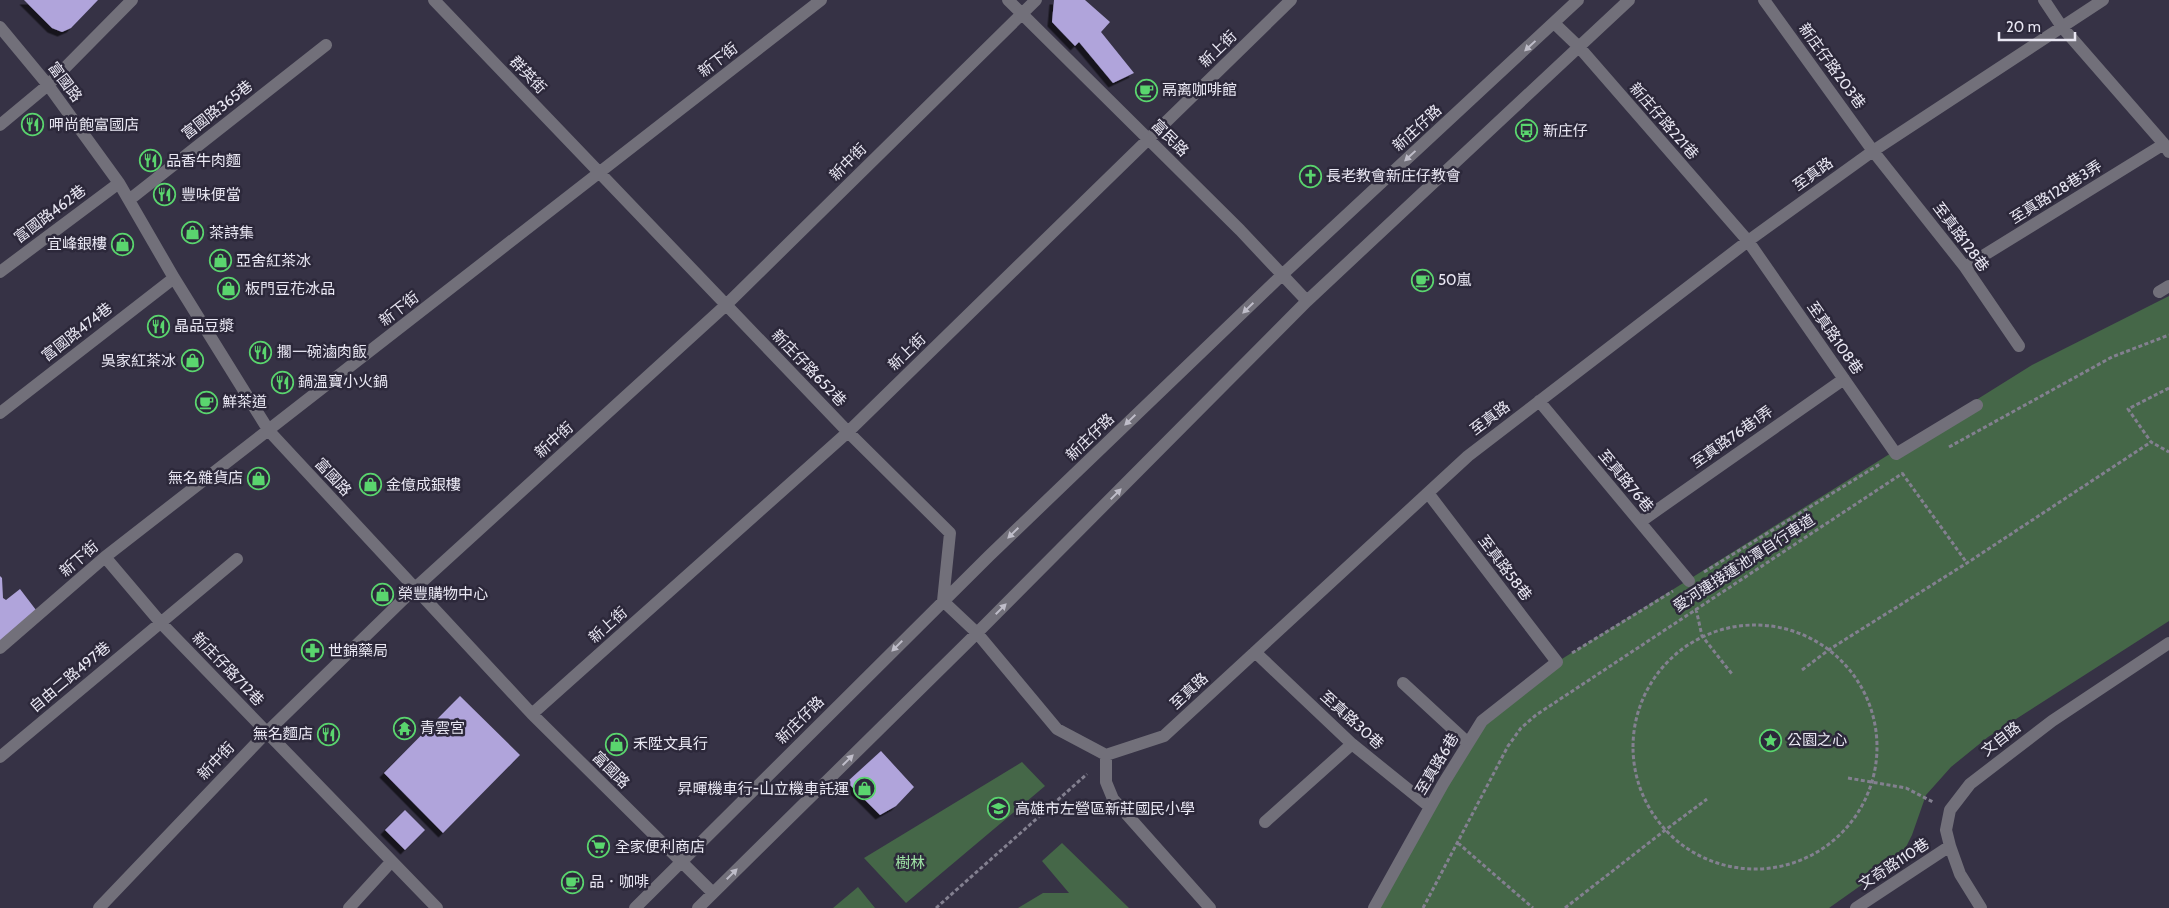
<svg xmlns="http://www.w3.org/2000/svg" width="2169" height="908" font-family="Cabin,'Noto Sans TC',sans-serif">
<defs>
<filter id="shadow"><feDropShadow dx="-4.5" dy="4.5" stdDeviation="0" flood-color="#0009"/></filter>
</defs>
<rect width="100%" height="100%" fill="#363245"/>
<path fill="#456748" d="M2169,296v325l-181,116 -37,30 -25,28 -14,40 -11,22 -72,51h-456l109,-187 75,-59 475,-297z
M1022,762l23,24 -139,117 -42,-45z
M1062,843l67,65h-111l25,-15h26l-27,-32z
M858,887l17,21h-42z"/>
<path fill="#b0a4db" filter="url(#shadow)" d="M24,0h74l-27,28 -9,4 -10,-4z
M1054,0h31l25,22 -9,10 33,41 -21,10 -34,-41 -4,4 -23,-24z
M0,576l2,2 1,20 3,2 14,-11 16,21 -36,31z
M460,696l60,59 -77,78 -59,-60z
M881,751l33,36 -18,19 -16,9 -33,-33z
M405,810l20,20 -20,20 -20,-20z"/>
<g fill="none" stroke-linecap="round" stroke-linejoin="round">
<path stroke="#838090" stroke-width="3" stroke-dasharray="4 2.5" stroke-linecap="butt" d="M2169,388l-41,21 23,33 18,10
M1949,447l163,-90 57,-22
M1902,473l65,90
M1704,572l176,-108
M1696,609l6,27 30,38
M1633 747a122 122 0 1 1 244 0a122 122 0 1 1-244 0Z
M1572,653l101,-62
M1802,670l28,-21 137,-86 184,-121
M1848,778l58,10 27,14
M1458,843l75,65
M936,908l151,-134
M1423,908l85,-162 13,-18 15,-13 367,-242
M1565,908l99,-77 43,-32"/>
<path stroke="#72707a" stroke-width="12" d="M434,0l414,432 102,101 -7,68 34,32 80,96 49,26 58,-19 304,-280 280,-215 125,-90 230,-151
M1008,0l232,230 67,71
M1764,0l109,151 92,116 54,79
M2044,0l18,27 102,117 5,8
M1554,23l25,24 169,194 148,213 81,-49
M0,27l48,58 71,98 55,95 95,153 263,283 181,179
M0,125l48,-40 84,-85
M129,200l197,-155
M1965,267l199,-123
M0,272l119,-89
M2159,292l10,-6
M1539,401l150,180
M0,413l174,-135
M1640,522l204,-143
M105,557l56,66 276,285
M0,648l105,-91 716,-557
M1255,652l97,92 78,63
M1403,683l65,60
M532,714l316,-282 443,-432
M1106,755v27l7,17 97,109
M0,757l237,-198
M1265,822l87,-78
M99,908l168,-176 147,-143 312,-284 310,-305
M349,908l42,-46
M635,908l354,-352 294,-282 295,-274
M698,908l279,-275 330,-332 322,-301
M1374,908l69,-124 39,-63 75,-59 -129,-169
M1856,908l94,-62
M1981,908l-21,-34 -10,-28 -4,-16 4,-20 20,-26 82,-63 117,-78"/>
</g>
<defs><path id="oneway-solid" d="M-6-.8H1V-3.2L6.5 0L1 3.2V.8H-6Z" transform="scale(1.25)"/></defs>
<g fill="#bfbdc9">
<use href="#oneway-solid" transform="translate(1530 46) rotate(137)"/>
<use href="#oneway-solid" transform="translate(1410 156) rotate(137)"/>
<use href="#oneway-solid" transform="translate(1248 308) rotate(136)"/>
<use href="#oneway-solid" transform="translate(1130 420) rotate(136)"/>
<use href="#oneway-solid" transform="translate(1116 494) rotate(-45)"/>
<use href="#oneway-solid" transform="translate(1013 533) rotate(136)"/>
<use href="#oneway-solid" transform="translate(1001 609) rotate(-45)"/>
<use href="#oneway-solid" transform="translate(897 646) rotate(135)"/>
<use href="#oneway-solid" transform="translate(848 760) rotate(-44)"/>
<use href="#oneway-solid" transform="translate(732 874) rotate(-45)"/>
</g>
<defs>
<symbol id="cafe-ring" viewBox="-11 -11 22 22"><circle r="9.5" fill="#2c283a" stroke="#5ad56e" stroke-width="1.5"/><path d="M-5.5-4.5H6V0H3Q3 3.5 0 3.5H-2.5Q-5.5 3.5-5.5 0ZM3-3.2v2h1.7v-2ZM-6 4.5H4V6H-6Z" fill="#5ad56e"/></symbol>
<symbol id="restaurant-ring" viewBox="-11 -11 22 22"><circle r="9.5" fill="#2c283a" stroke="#5ad56e" stroke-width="1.5"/><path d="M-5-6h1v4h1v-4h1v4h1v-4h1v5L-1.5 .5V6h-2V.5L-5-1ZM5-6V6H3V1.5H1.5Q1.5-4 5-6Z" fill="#5ad56e"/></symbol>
<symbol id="bus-ring" viewBox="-11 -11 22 22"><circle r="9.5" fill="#2c283a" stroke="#5ad56e" stroke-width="1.5"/><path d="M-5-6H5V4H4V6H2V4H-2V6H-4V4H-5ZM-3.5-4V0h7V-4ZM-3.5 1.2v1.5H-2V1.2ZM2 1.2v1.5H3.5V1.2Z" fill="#5ad56e"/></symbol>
<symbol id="church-ring" viewBox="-11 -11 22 22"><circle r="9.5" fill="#2c283a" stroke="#5ad56e" stroke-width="1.5"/><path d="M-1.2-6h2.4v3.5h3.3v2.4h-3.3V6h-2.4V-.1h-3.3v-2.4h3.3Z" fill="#5ad56e"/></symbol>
<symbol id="shop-ring" viewBox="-11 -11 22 22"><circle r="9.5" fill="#2c283a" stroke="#5ad56e" stroke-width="1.5"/><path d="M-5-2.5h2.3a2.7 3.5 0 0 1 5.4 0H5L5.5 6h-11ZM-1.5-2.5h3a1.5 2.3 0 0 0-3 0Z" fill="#5ad56e"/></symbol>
<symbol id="pharmacy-ring" viewBox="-11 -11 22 22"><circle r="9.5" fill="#2c283a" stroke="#5ad56e" stroke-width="1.5"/><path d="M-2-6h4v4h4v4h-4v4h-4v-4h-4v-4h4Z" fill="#5ad56e"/></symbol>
<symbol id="temple-ring" viewBox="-11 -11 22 22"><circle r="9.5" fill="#2c283a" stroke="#5ad56e" stroke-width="1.5"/><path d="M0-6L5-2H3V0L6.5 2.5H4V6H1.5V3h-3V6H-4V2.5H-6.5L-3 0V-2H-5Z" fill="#5ad56e"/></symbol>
<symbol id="sight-ring" viewBox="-11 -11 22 22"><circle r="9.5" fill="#2c283a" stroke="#5ad56e" stroke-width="1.5"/><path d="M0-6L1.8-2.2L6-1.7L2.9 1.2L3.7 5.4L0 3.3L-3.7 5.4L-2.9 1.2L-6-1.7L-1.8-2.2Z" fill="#5ad56e"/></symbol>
<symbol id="school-ring" viewBox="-11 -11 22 22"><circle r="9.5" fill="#2c283a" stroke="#5ad56e" stroke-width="1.5"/><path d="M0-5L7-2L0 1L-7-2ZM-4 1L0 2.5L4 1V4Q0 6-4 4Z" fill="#5ad56e"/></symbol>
<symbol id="supermarket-ring" viewBox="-11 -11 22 22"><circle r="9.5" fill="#2c283a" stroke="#5ad56e" stroke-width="1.5"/><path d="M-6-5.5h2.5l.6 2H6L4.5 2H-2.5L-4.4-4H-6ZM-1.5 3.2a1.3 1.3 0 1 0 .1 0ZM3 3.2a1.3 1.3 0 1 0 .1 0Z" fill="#5ad56e"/></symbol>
</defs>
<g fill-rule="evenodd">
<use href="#cafe-ring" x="1134" y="78" width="25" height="25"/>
<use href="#restaurant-ring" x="20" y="112" width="25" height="25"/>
<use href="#bus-ring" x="1514" y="118" width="25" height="25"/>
<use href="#restaurant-ring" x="138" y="148" width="25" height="25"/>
<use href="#church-ring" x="1298" y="164" width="25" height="25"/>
<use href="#restaurant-ring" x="152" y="182" width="25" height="25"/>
<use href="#shop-ring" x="180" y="220" width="25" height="25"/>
<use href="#shop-ring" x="110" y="232" width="25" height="25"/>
<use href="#shop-ring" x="208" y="248" width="25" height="25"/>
<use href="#cafe-ring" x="1410" y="268" width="25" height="25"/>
<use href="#shop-ring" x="216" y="276" width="25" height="25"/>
<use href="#restaurant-ring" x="146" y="314" width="25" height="25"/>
<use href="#restaurant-ring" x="248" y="340" width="25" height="25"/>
<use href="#shop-ring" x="180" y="348" width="25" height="25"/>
<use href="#restaurant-ring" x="270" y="370" width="25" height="25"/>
<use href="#cafe-ring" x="194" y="390" width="25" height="25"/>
<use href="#shop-ring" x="246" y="466" width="25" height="25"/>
<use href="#shop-ring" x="358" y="472" width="25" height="25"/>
<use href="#shop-ring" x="370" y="582" width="25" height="25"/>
<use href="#pharmacy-ring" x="300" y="638" width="25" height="25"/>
<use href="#temple-ring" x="392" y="716" width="25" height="25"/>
<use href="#restaurant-ring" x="316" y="722" width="25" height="25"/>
<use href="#sight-ring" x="1758" y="728" width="25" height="25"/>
<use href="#shop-ring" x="604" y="732" width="25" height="25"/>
<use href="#shop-ring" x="852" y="776" width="25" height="25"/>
<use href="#school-ring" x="986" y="796" width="25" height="25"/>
<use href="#supermarket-ring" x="586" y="834" width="25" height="25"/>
<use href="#cafe-ring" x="560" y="870" width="25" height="25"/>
</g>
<g text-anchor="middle" stroke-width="5" stroke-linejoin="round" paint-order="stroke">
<g font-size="15" fill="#e9e7f3" stroke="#2c283a">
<text transform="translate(1218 49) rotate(-44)" y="5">新上街</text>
<text transform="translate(718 60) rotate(-38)" y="5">新下街</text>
<text transform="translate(1832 66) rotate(54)" y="5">新庄仔路203巷</text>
<text transform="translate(528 75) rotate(46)" y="5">群英街</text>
<text transform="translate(65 82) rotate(53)" y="5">富國路</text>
<text transform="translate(217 110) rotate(-38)" y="5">富國路365巷</text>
<text transform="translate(1664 121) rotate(49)" y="5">新庄仔路221巷</text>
<text transform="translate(1417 128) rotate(-43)" y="5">新庄仔路</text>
<text transform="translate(1170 138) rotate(45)" y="5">富民路</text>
<text transform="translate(848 162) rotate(-45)" y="5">新中街</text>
<text transform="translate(1813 174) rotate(-36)" y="5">至真路</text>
<text transform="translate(2056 192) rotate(-32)" y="5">至真路128巷3弄</text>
<text transform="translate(50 214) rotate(-37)" y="5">富國路462巷</text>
<text transform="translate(1961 237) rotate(53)" y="5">至真路128巷</text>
<text transform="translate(399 309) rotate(-38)" y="5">新下街</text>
<text transform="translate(77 332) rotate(-38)" y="5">富國路474巷</text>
<text transform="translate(1835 338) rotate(55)" y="5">至真路108巷</text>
<text transform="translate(907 352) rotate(-44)" y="5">新上街</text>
<text transform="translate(809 368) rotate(46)" y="5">新庄仔路652巷</text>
<text transform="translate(1490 418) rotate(-37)" y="5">至真路</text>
<text transform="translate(1090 437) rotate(-44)" y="5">新庄仔路</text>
<text transform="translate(1732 437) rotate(-35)" y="5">至真路76巷1弄</text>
<text transform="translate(554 440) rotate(-42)" y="5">新中街</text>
<text transform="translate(333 477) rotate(47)" y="5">富國路</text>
<text transform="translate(1626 481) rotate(50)" y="5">至真路76巷</text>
<text transform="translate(79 559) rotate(-41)" y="5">新下街</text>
<text transform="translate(1744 563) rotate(-33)" y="5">愛河連接蓮池潭自行車道</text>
<text transform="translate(1505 568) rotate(53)" y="5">至真路58巷</text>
<text transform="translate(608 625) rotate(-42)" y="5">新上街</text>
<text transform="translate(228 669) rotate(46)" y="5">新庄仔路712巷</text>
<text transform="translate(70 677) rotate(-40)" y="5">自由二路497巷</text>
<text transform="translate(1189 691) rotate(-43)" y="5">至真路</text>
<text transform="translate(800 720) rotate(-45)" y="5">新庄仔路</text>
<text transform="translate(1352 720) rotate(42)" y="5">至真路30巷</text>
<text transform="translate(2001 739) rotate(-38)" y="5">文自路</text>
<text transform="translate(216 761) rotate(-46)" y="5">新中街</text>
<text transform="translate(1437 764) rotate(-59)" y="5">至真路6巷</text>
<text transform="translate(611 770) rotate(45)" y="5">富國路</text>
<text transform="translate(1894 864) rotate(-33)" y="5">文奇路110巷</text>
</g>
<g font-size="15" fill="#e9e7f3" stroke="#2c283a" text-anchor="start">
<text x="1162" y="95">鬲离咖啡館</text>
<text x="49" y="130">呷尚飽富國店</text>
<text x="1543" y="136">新庄仔</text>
<text x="166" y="166">品香牛肉麵</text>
<text x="1326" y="181">長老教會新庄仔教會</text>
<text x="181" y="200">豐味便當</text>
<text x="209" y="238">茶詩集</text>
<text x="107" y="249" text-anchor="end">宜峰銀樓</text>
<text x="236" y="266">亞舍紅茶冰</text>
<text x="1438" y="285">50嵐</text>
<text x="245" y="294">板門豆花冰品</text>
<text x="174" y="331">晶品豆漿</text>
<text x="277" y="357">擱一碗滷肉飯</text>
<text x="176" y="366" text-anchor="end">吳家紅茶冰</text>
<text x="298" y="387">鍋溫寶小火鍋</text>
<text x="222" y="407">鮮茶道</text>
<text x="243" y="483" text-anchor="end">無名雜貨店</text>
<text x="386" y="490">金億成銀樓</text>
<text x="398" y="599">榮豐購物中心</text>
<text x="328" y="656">世錦藥局</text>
<text x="420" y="733">青雲宮</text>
<text x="313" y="739" text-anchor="end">無名麵店</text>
<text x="1787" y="745">公園之心</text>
<text x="633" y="749">禾陞文具行</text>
<text x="849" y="794" text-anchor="end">昇暉機車行-山立機車託運</text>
<text x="1015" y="814">高雄市左營區新莊國民小學</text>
<text x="615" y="852">全家便利商店</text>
<text x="589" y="887">品．咖啡</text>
</g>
<g font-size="15" fill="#9fe3a5" stroke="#2c283a">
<text x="910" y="868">樹林</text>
</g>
</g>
<path d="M1999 32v8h76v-8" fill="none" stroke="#e9e7f3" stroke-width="2.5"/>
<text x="2006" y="32" font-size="15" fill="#e9e7f3" stroke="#2c283a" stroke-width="4" paint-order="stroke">20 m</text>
</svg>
